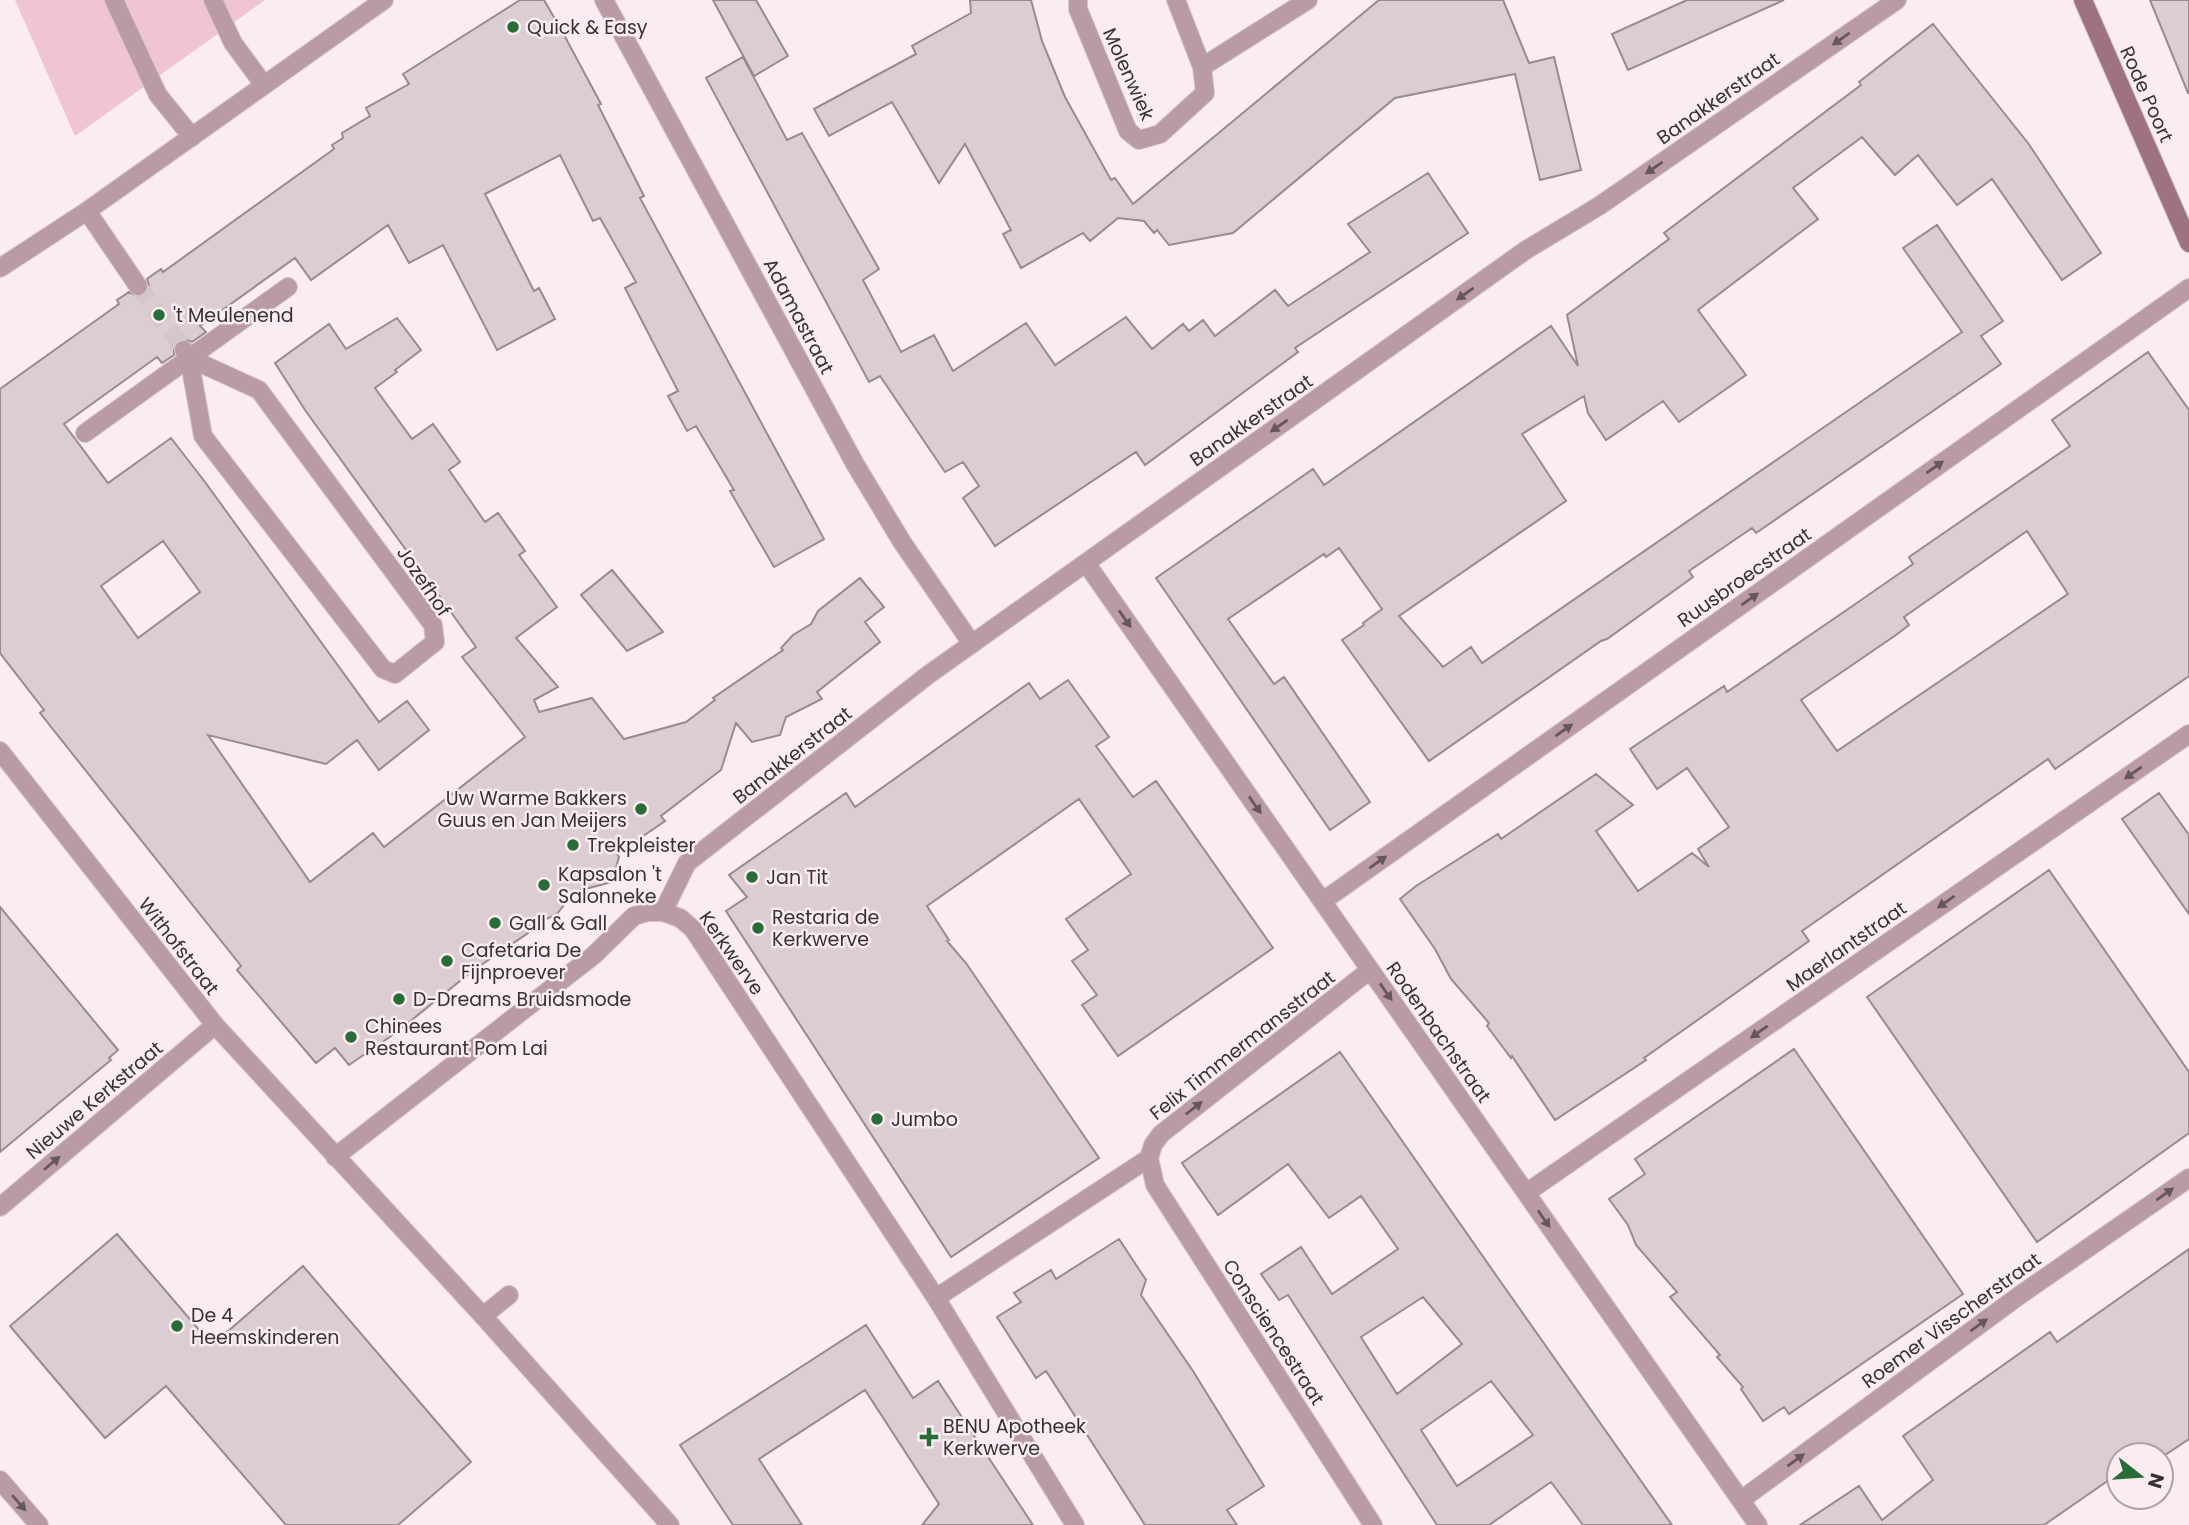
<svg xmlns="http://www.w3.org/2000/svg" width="2189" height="1525" font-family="Poppins,sans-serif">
<rect width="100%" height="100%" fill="#faecf0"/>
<path fill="#f0c4d1" d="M15,0h250l-190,136z"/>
<path fill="#dbcdd1" stroke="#988b8f" stroke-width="2" fill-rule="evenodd" d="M520,0h24l19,33 38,71 -3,1 46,91 -4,2 184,341 -50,28 -44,-76 4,-1 -38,-64 -9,5 -19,-35 10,-5 -53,-103 11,-6 -36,-64 -7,3 -33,-66 -75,39 49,97 5,-3 16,31 -58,31 -54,-105 -34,18 -21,-38 -77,55 -16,-22 -95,68 6,6 -14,10 -8,-3 -7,2 -3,4v10l-12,8 -5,-6 -93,67 44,59 63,-45 34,44 174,240 28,-21 22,29 -50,40 -22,-30 -31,24 -118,-29 102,147 63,-49 11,14 141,-110 -63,-80 14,-10 -171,-237 -30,-47 54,-39 17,25 51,-31 24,32 -26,20 2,2 -22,16 37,51 21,-15 27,38 -11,8 36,52 13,-9 27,38 -6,4 38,52 -41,31 42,49 -24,13 5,12 53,-14 32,41 62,-17 29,-22 -2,-2 70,-48 -2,-2 12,-13 18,-11 7,-13 42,-33 24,29 -19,15 15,20 -63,50 5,7 -36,18 -6,18 -28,7 -16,-19 -15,47 -60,46 4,5 -48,33 2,3 -7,25 -38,10 -17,22 -27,13 -2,6 -57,39 -74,60 -48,33 -14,-17 -19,15 -79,-93 4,-4 -201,-253 4,-3 -44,-57v-264l119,-85 -2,-4 12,-8 9,5 7,-2 4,-9 -2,-7 14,-10 2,3 171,-123 -2,-4 11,-7 -1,-5 28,-17 -4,-8 43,-24 -6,-10zM163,541l37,51 -62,46 -37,-52z
M713,0h43l32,56 -34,20z
M970,0h61l11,41 23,56 46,83 4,-2 18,26 246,-204h124l26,63 25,-6 27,113 -41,10 -25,-106 -120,24 -162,135 -64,12 -12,-15 -3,3 -10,-12 -26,-3 -28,23 -7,-8 -62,35 -18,-34 8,-4 -46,-86 -26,39 -47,-81 -63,34 -15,-27 102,-55 -4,-8 59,-33z
M1687,0h97l-156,70 -16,-36z
M2150,0h39v93h-1z
M1933,24l95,119 73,110 -39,27 -70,-101 -35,26 -39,-50 -23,20 -33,-38 -69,51 25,31 -120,91 48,65 -67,47 -16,-21 -57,39 -18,-27 -4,-17 -62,38 44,67 -167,115 44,51 28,-20 11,16 480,-331 -59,-84 34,-23 66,96 -22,15 20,28 -245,169 -4,-5 -63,43 4,6 -86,62 -6,2 -172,120 -87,-121 22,-15 -1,-2 19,-14 -43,-61 -13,9 -2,-3 -96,65 46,65 10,-7 86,125 -40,28 -174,-252 157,-109 11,16 227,-159 27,40 -11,-51 102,-76 -5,-6 197,-148 -2,-3z
M743,57l44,83 15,-7 77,136 -16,11 38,72 33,-17 19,36 73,-48 29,42 71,-48 26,32 31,-25 6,7 14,-11 12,16 60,-46 13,16 82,-54 -22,-28 80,-51 40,60 -173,115 3,4 -153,113 -9,-13 -141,94 -32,-48 16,-12 -16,-24 -18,10 -65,-96 -11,6 -163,-304z
M2148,352l41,58v266l-134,93 -7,-10 -246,172 7,10 -165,117 2,2 -91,60 -43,-64 -1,2 -24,-32 2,-3 -38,-44 -16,-30 -35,-50 16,-13 82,-52 3,5 95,-65 37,31 -37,26 42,60 54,-38 17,14 -11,-18 31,-22 -42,-59 -30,21 -27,-40 94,-63 3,6 124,-85 62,-43 -4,-7 161,-111 -18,-26zM2027,531l41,63 -231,157 -36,-51 95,-65 13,-10 -5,-8z
M612,570l51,62 -36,19 -46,-56z
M1068,680l41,57 -13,9 37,51 23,-16 117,167 -155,108 -36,-51 15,-10 -25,-34 16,-11 -22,-31 65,-45 -52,-75 -152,107 22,34 -2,1 19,22 133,195 -148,99 -225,-346 21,-14 -18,-22 117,-82 9,14 174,-124 11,16z
M2159,793l30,42v79l-67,-95z
M2049,870l140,202v61l-152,109 -170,-245z
M0,907l118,143 -9,8 2,2 -111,92z
M1794,1049l169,245 -174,120 -5,-7 -21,14 -22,-32 2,-2 -26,-30 3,-2 -50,-58 7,-5 -41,-47 -8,-20 -19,-26 36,-25 -10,-15z
M1340,1052l158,226 174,247h-89l-32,-43 -62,43h-52l-149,-230 -9,5 -18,-26 40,-27 31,47 66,-45 -37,-53 -32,22 -41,-54 -70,51 -36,-52zM1423,1297l39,47 -65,50 -36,-57zM1491,1381l42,54 -76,51 -36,-56z
M117,1234l95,111 91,-79 168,196 -73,63h-112l-120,-139 -61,52 -95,-112z
M1119,1239l27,41 -5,15 52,76 71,115 -37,24 10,15h-92l-99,-154 -10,7 -39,-61 24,-15 -7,-9 37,-23 5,9z
M2189,1249v190l-24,16h-46v18l-75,52h-244l59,-39 23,34 51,-40 -30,-44 147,-104 7,10z
M866,1325l47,73 25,-17 95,144h-111l17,-21 -74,-114 -106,69 43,66h-69l-53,-80z"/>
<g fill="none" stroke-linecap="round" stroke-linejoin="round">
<path stroke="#d3c7ca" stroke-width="18" stroke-dasharray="18 9" stroke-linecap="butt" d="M138,286l46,64"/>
<defs>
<path id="lane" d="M114,0l44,95 34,42
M213,0l20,43 31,42
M483,1316l26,-21"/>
<path id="street" d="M604,0l251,464 47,78 70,102
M1078,0v9l50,122 11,9 21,-6 45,-41 -3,-26 -26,-67
M1202,67l106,-67
M87,211l51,75
M0,268l87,-57 297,-211
M184,350l5,8 70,32 174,235 2,17 -40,32 -12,-5 -180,-233 -14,-78
M85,433l203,-146
M1086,563l672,962
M0,751l215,274 268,291 187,209
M1323,901l866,-613
M663,912l24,-49 241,-188 598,-425 73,-44 298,-206
M335,1157l259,-202 40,-39 14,-4h15l17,6 13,11 243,369 139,227
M1149,1158l6,27 218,340
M1526,1193l663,-459
M0,1207l215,-182
M936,1298l213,-140 4,-13 8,-11 209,-164
M0,1480l39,45
M1741,1500l279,-205 169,-117"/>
<path id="secondary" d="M2083,0l106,243"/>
</defs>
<use href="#lane" stroke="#d3c7ca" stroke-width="20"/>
<use href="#street" stroke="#d3c7ca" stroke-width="20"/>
<use href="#secondary" stroke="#d3c7ca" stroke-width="20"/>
<use href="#lane" stroke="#ba9ba4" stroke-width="18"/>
<use href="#street" stroke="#ba9ba4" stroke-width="18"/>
<use href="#secondary" stroke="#9e7280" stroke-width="18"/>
</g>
<defs><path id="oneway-solid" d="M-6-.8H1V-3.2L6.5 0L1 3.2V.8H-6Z" transform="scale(1.75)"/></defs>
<g fill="#65575b">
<use href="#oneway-solid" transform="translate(1841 39) rotate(145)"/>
<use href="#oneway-solid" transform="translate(1654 168) rotate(145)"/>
<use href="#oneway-solid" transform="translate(1465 294) rotate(145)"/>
<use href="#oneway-solid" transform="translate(1279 426) rotate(145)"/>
<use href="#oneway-solid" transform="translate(1935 467) rotate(-35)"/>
<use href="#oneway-solid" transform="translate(1750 599) rotate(-35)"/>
<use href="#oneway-solid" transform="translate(1125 619) rotate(55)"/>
<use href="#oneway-solid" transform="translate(1564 730) rotate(-35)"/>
<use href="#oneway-solid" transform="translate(2133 773) rotate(145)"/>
<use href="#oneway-solid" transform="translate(1255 805) rotate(55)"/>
<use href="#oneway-solid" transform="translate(1378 862) rotate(-35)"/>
<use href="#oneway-solid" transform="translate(1946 902) rotate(145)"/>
<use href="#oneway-solid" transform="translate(1386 992) rotate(55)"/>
<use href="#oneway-solid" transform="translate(1759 1032) rotate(145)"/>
<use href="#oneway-solid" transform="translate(1194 1108) rotate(-38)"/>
<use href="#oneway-solid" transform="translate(52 1163) rotate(-40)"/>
<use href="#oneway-solid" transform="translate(2165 1194) rotate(-35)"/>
<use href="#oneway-solid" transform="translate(1544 1219) rotate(55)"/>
<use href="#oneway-solid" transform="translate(1979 1325) rotate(-36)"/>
<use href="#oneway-solid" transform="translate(1796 1460) rotate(-36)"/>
<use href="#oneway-solid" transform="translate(19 1503) rotate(49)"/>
</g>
<g fill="#286c37" stroke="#faecf0" stroke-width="2.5">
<circle cx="513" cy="27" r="7"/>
<circle cx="159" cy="315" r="7"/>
<circle cx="641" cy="809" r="7"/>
<circle cx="573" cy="845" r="7"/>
<circle cx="752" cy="877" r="7"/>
<circle cx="544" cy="885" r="7"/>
<circle cx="495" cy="923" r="7"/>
<circle cx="758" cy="928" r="7"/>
<circle cx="447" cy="961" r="7"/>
<circle cx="399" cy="999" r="7"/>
<circle cx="351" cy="1037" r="7"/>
<circle cx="877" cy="1119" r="7"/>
<circle cx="177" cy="1326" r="7"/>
<path d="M925.5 1426.5h7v7h7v7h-7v7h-7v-7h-7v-7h7z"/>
</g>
<g text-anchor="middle" stroke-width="5" stroke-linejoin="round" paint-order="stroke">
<g font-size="19" fill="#373233" stroke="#faecf0" text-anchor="start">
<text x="527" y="34">Quick &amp; Easy</text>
<text x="173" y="322">'t Meulenend</text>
<text x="627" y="805" text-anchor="end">Uw Warme Bakkers<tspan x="627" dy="22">Guus en Jan Meijers</tspan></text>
<text x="587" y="852">Trekpleister</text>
<text x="558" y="881">Kapsalon 't<tspan x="558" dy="22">Salonneke</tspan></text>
<text x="766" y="884">Jan Tit</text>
<text x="772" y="924">Restaria de<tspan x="772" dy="22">Kerkwerve</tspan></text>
<text x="509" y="930">Gall &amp; Gall</text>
<text x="461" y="957">Cafetaria De<tspan x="461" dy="22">Fijnproever</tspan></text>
<text x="413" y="1006">D-Dreams Bruidsmode</text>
<text x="365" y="1033">Chinees<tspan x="365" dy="22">Restaurant Pom Lai</tspan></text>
<text x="891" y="1126">Jumbo</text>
<text x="191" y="1322">De 4<tspan x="191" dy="22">Heemskinderen</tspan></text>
<text x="943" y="1433">BENU Apotheek<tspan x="943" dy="22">Kerkwerve</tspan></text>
</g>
<g font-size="19" fill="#373233" stroke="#faecf0">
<text transform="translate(1129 74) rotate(66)" y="7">Molenwiek</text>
<text transform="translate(2147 94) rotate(66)" y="7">Rode Poort</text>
<text transform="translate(1718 98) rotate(-35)" y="7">Banakkerstraat</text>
<text transform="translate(799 316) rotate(62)" y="7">Adamastraat</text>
<text transform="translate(1251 420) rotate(-35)" y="7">Banakkerstraat</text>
<text transform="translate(1744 577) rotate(-35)" y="7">Ruusbroecstraat</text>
<text transform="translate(424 581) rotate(56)" y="7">Jozefhof</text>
<text transform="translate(792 755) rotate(-38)" y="7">Banakkerstraat</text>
<text transform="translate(179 946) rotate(52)" y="7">Withofstraat</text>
<text transform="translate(1846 946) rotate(-35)" y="7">Maerlantstraat</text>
<text transform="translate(732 953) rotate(55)" y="7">Kerkwerve</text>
<text transform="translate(1439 1032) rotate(55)" y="7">Rodenbachstraat</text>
<text transform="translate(1242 1045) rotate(-38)" y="7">Felix Timmermansstraat</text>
<text transform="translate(94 1100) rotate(-40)" y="7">Nieuwe Kerkstraat</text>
<text transform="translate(1951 1320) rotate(-36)" y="7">Roemer Visscherstraat</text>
<text transform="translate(1274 1332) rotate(57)" y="7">Consciencestraat</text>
</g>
</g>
<g transform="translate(2140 1476) rotate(107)"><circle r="33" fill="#faecf0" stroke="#aca2a4" stroke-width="2"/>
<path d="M0-5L12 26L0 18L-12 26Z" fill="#286c37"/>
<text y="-10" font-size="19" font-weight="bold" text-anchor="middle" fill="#373233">N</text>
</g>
</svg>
